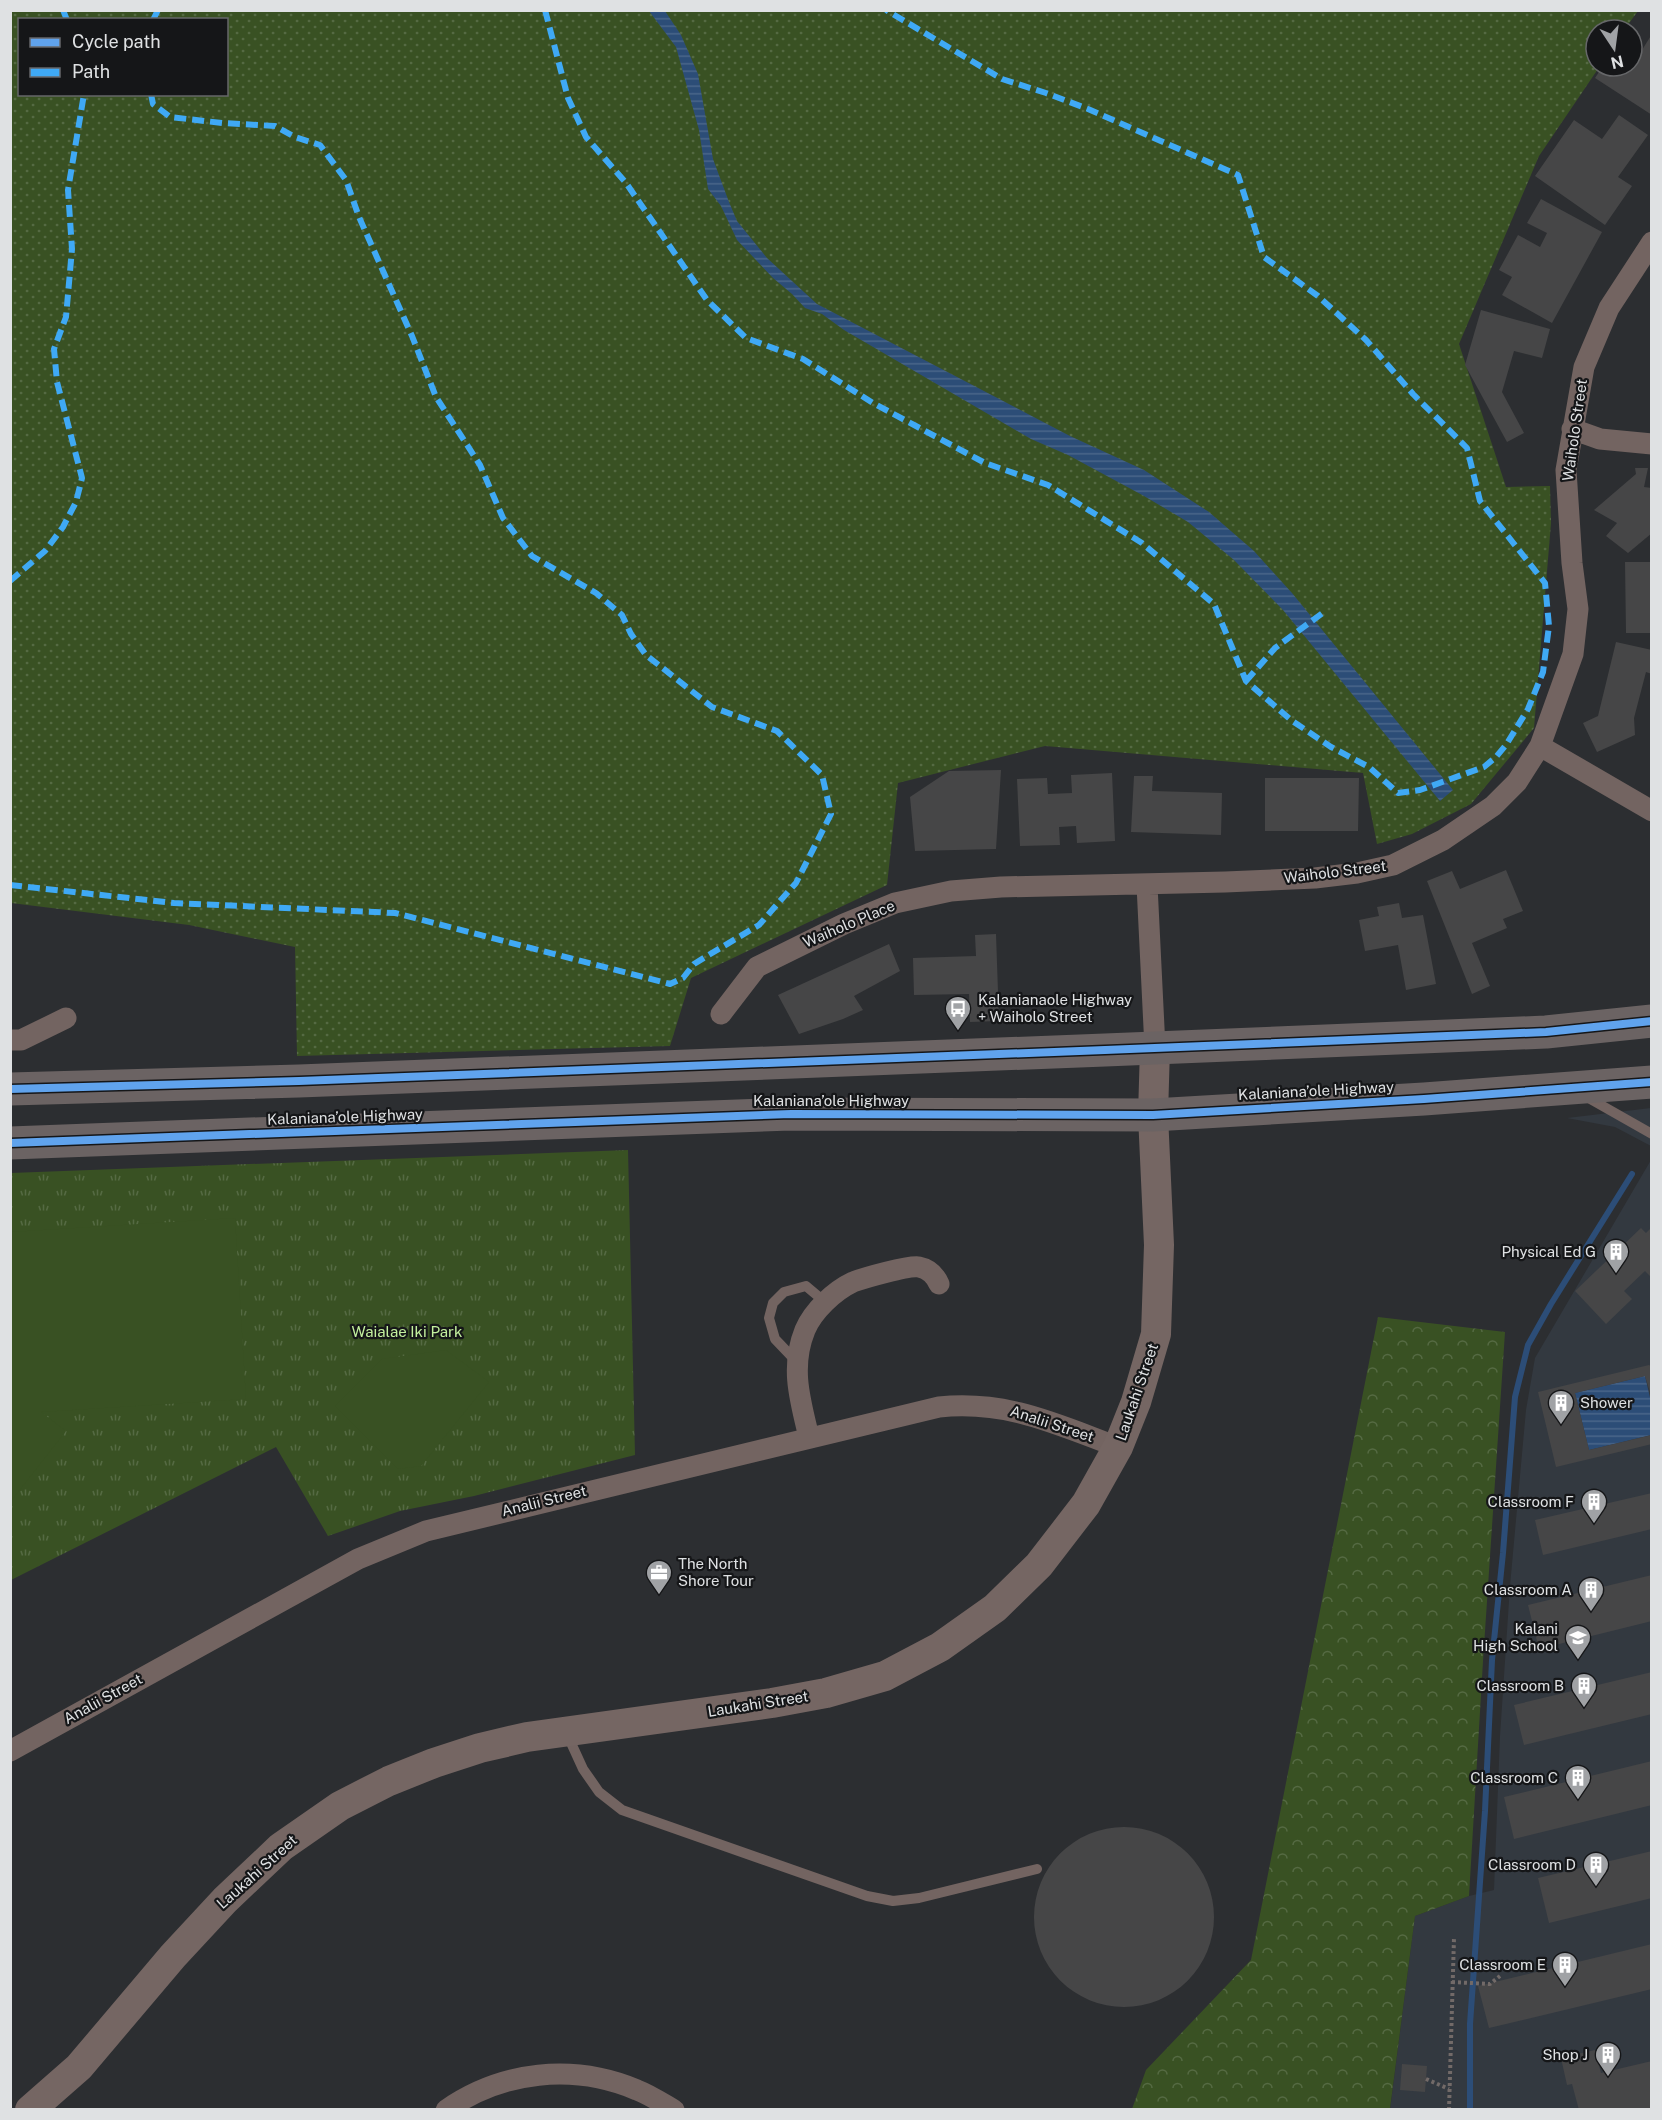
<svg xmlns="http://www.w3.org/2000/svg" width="1662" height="2120" font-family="'Public Sans',sans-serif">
<defs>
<pattern id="grass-dots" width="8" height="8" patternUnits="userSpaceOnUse" patternTransform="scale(1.5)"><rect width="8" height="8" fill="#395123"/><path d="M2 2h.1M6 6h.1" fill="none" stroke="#556a43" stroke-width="1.8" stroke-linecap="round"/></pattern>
<pattern id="forest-crowns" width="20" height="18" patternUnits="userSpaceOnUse" patternTransform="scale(1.5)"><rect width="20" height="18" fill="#395123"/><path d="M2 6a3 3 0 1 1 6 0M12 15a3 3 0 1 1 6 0" fill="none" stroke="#556a43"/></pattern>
<pattern id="park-tufts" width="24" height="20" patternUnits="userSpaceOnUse" patternTransform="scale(1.5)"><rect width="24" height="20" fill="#395123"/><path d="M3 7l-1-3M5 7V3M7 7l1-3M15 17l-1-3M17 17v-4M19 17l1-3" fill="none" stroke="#556a43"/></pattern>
<pattern id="water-rules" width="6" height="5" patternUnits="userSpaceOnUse" patternTransform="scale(1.5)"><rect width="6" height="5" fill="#2c4d77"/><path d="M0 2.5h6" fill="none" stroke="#4a668a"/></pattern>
</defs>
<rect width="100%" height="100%" fill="#2c2e31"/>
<path fill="#333940" d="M1651,1108v38l-36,-19 -48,-9z
M1651,1160v949l-261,1 25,-194 54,-20 25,-6 6,-154 10,-150 16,-176 9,-52z"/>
<path fill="url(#grass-dots)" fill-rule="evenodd" d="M11,11h1627l-14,19h-28v36h4l-61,90 -80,188 47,143 44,-1 1,37 -17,205 -63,76 -59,30 -35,10 -14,-71 -318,-27 -147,37 -11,102 -196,93 -21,68 -373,10 -2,-109 -106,-22 -178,-22zM20,20h206v74h-206z"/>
<path fill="url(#forest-crowns)" d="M1378,1317l127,15 -22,329 -14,235 -54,20 -25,193h-258l14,-39 105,-110z"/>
<path fill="url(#park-tufts)" d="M628,1150l7,305 -161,41 -74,15 -72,25 -52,-89 -265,133v-407z"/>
<path fill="#395123" d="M235,1218l11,181 -205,13 25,19 -55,70v-269z
M446,1350l43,32 -68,84 -23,3 -63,-63 47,-47z"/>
<path fill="url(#water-rules)" d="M649,11h16l16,24 17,39 15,85 16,43 8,19 30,37 50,46 253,132 74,34 65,42 45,39 38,42 161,197 -13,11 -157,-191 -49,-50 -46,-38 -44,-26 -76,-41 -37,-16 -187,-109 -22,-16 -17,-6 -13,-14 -19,-16 -36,-38 -16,-34 -13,-17 -9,-59 -23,-83z
M1645,1376l6,26v33l-62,15 -14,-57z"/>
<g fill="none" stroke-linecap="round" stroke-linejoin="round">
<path stroke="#2c4d77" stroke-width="6" d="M1470,2110v-86l15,-213 7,-151 11,-107 12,-156 13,-52 23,-41 81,-130"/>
</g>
<path fill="#464647" d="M1652,34v81l-57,-37 8,-12h29z
M1619,115l29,20 -30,42 14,9 -27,39 -70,-49 39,-56 28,19z
M1541,199l61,33 -50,91 -50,-28 10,-18 -13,-7 19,-35 22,12 7,-14 -20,-10z
M1481,310l69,19 -8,29 -28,-7 -12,41 22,41 -17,9 -42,-77z
M1635,468h13l-4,19 8,1v45l-24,20 -22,-17 11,-13 -23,-13 42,-36z
M1625,562h27v71h-26z
M1616,642l36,8v24l-6,-2 -12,46 1,17 -38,17 -14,-29 15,-7z
M1001,770l-5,79 -81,2 -5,-54 39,-26z
M1112,773l3,68 -38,2 -1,-17 -17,1 1,18 -40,1 -3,-67 30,-1 1,16 24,-1 -1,-18z
M1134,776h19l-1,15 70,2 -1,42 -90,-3z
M1265,778h94l-1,53h-93z
M1506,870l17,41 -20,8 4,9 -35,15 18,43 -18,8 -45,-113 25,-10 8,18z
M1399,903l3,15 21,-3 13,69 -30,6 -8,-45 -33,6 -6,-31 20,-4 -2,-9z
M996,934l3,87 -29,1 -1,-28 -55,1 -1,-37 63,-2 -1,-21z
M889,944l11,27 -46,25 9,14 -20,9 -44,15 -21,-39z
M1641,1228l5,5 4,-4 2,1v48l-7,-7 -21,20 8,8 -26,25 -31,-33z
M1649,1365l3,2v31l-7,-22 -70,17 14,57 63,-15v9l-96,23 -18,-75z
M1652,1493v36l-109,26 -8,-35z
M1652,1575v46l-113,28 -11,-44z
M1652,1672v42l-128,31 -10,-40z
M1652,1761v44l-138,34 -10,-42z
M1034 1917a90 90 0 1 1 180 0a90 90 0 1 1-180 0Z
M1652,1851v47l-103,25 -11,-45z
M1652,1944v45l-163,39 -11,-42z
M1595,2050l6,23 51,-12v49h-73l-7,-26 -5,1 -6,-27z
M1402,2064l25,2 -2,26 -25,-2z"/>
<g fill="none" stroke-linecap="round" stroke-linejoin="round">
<path stroke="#726a68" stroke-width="4" stroke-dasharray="3 3" stroke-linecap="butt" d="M1452,1982l38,2 10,-8
M1426,2079l23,10
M1449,2110l5,-172"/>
<path stroke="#736461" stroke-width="10" d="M1585,1096l67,38
M796,1361l-21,-22 -6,-21 4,-15 11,-11 22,-6 19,16
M567,1734l16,35 16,23 23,18 245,86 26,5 26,-3 118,-29"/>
<path stroke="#736461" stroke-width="21" d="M1572,429l28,10 52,5
M1540,746l112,65
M1147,885l8,163
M721,1014l36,-47 87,-43 51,-21 56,-12 50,-4 224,-5 90,-4 42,-5 36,-8 50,-25 50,-34 24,-24 23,-36 33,-92 5,-45 -6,-46 -6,-93 18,-103 25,-59 43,-66
M10,1040h11l45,-22
M809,1437c-9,-37 -19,-70 -4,-107 8,-19 29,-39 48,-48 11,-4 56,-17 66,-15 10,2 16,8 20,17
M10,1751l348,-192 68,-28 513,-124c68,-7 117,17 179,40
M446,2110c56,-39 127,-47 191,-20 13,5 25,13 37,20"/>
<path stroke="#756663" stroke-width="30" d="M30,2110l49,-43 94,-111 52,-56 56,-53 59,-41 49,-25 45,-18 46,-15 47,-11 245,-34 54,-10 59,-17 55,-29 55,-39 44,-43 47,-61 32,-57 18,-45 20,-68 3,-89 -6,-130 2,-67"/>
<path stroke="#6b6363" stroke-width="33" d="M10,1089l289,-8 806,-31 441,-18 106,-11
M10,1143l781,-29 362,1 271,-16 228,-17"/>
<path stroke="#3fa9f5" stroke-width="6" stroke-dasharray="12 6" stroke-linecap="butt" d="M63,10l4,10
M545,10l23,88 18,39 40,46 81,117 39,38 57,21 70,44 112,60 63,22 94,58 72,61 32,77 45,39 40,27 38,20 29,26 22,-3 64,-23 12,-10 10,-12 22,-36 15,-37 6,-46 -4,-43 -65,-82 -13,-53 -54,-54 -47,-54 -48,-44 -54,-39 -26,-82 -150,-66 -42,-16 -44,-14 -116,-69
M153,20l5,-10
M10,581l35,-30 18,-24 13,-25 6,-24 -25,-96 -3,-33 12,-32 6,-68 -4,-59 16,-96
M1246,681l29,-33 49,-36
M10,885l164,18 221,10 275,71 13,-6 11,-14 13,-8 52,-31 37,-42 35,-69 -9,-39 -45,-44 -65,-24 -66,-52 -15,-21 -9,-19 -26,-22 -64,-37 -29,-38 -23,-53 -44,-68 -24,-61 -53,-119 -13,-37 -26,-35 -25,-8 -20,-11 -53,-3 -52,-6 -17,-13 -2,-10"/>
<defs>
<path id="cycleway" d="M10,1089l289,-8 806,-31 441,-18 106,-11
M10,1143l781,-29 362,1 271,-16 228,-17"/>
</defs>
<use href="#cycleway" stroke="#151618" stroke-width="11"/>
<use href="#cycleway" stroke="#60a3ed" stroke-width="8"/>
</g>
<defs>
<symbol id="bus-pin" viewBox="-11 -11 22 30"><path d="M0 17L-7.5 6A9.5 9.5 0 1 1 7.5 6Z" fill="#a0a2a5" stroke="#151618"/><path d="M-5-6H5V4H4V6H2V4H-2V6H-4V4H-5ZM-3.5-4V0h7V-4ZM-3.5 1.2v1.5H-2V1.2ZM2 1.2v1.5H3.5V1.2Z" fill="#fff"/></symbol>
<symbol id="building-pin" viewBox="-11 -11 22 30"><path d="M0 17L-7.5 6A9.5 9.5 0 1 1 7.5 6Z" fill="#a0a2a5" stroke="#151618"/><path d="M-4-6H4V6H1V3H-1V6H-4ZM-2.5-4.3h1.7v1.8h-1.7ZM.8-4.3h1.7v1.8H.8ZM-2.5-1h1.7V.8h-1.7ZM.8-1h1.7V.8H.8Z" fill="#fff"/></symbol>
<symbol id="office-pin" viewBox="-11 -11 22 30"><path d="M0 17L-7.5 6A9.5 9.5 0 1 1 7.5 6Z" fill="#a0a2a5" stroke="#151618"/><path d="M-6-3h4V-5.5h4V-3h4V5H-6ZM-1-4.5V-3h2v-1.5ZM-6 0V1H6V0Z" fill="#fff"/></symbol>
<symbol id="school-pin" viewBox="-11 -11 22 30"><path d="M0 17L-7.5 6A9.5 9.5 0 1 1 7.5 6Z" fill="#a0a2a5" stroke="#151618"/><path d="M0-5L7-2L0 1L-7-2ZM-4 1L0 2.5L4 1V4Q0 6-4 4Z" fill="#fff"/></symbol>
</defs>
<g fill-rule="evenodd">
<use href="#bus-pin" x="943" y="994" width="30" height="40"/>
<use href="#building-pin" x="1601" y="1237" width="30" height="40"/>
<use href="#building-pin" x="1546" y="1388" width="30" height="40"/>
<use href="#building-pin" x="1579" y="1487" width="30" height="40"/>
<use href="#office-pin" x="644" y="1558" width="30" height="40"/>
<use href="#building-pin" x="1576" y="1575" width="30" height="40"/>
<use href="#school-pin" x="1563" y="1623" width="30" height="40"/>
<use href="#building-pin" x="1569" y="1671" width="30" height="40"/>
<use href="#building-pin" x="1563" y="1763" width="30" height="40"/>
<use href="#building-pin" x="1581" y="1850" width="30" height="40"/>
<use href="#building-pin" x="1550" y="1950" width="30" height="40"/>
<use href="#building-pin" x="1593" y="2040" width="30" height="40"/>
</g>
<g text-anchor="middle" stroke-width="4.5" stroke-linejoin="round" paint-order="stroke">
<g font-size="15" fill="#dfe1e3" stroke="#151618">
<text transform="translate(1575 430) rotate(-82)" y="5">Waiholo Street</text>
<text transform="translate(1335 872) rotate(-7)" y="5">Waiholo Street</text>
<text transform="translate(849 924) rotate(-23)" y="5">Waiholo Place</text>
<text transform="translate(1316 1091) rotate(-3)" y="5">Kalaniana’ole Highway</text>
<text x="831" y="1106">Kalaniana’ole Highway</text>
<text transform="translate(345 1117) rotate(-2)" y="5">Kalaniana’ole Highway</text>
<text transform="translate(1137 1392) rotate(-71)" y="5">Laukahi Street</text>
<text transform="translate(1052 1424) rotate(18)" y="5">Analii Street</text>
<text transform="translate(544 1501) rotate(-14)" y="5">Analii Street</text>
<text transform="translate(103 1699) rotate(-29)" y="5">Analii Street</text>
<text transform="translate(758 1704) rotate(-9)" y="5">Laukahi Street</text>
<text transform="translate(257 1872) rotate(-42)" y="5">Laukahi Street</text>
</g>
<g font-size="15" fill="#dfe1e3" stroke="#151618" text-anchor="end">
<text x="978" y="1005" text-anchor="start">Kalanianaole Highway<tspan x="978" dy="17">+ Waiholo Street</tspan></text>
<text x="1596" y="1257">Physical Ed G</text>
<text x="1580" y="1408" text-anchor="start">Shower</text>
<text x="1574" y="1507">Classroom F</text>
<text x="678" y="1569" text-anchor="start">The North<tspan x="678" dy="17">Shore Tour</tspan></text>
<text x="1572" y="1595">Classroom A</text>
<text x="1558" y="1634">Kalani<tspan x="1558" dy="17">High School</tspan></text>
<text x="1564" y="1691">Classroom B</text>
<text x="1558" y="1783">Classroom C</text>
<text x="1576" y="1870">Classroom D</text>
<text x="1546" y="1970">Classroom E</text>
<text x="1588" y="2060">Shop J</text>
</g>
<g font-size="15" fill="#c3f09e" stroke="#151618">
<text x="407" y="1337">Waialae Iki Park</text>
</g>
</g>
<rect width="1662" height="2120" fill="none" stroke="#dfe1e3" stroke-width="24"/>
<rect x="18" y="18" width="210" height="78" fill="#151618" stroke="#666769" stroke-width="1.5"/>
<rect x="30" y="38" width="30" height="9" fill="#60a3ed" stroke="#666769" stroke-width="1.5"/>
<text x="72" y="48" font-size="18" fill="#dfe1e3">Cycle path</text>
<rect x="30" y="68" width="30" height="9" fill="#3fa9f5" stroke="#666769" stroke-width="1.5"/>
<text x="72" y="78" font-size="18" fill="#dfe1e3">Path</text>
<g transform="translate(1614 48) rotate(167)"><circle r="28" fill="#151618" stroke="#666769" stroke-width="1.5"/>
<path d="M0-4.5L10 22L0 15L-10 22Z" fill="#a0a2a5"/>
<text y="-9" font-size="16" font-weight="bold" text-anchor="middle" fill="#dfe1e3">N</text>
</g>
</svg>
